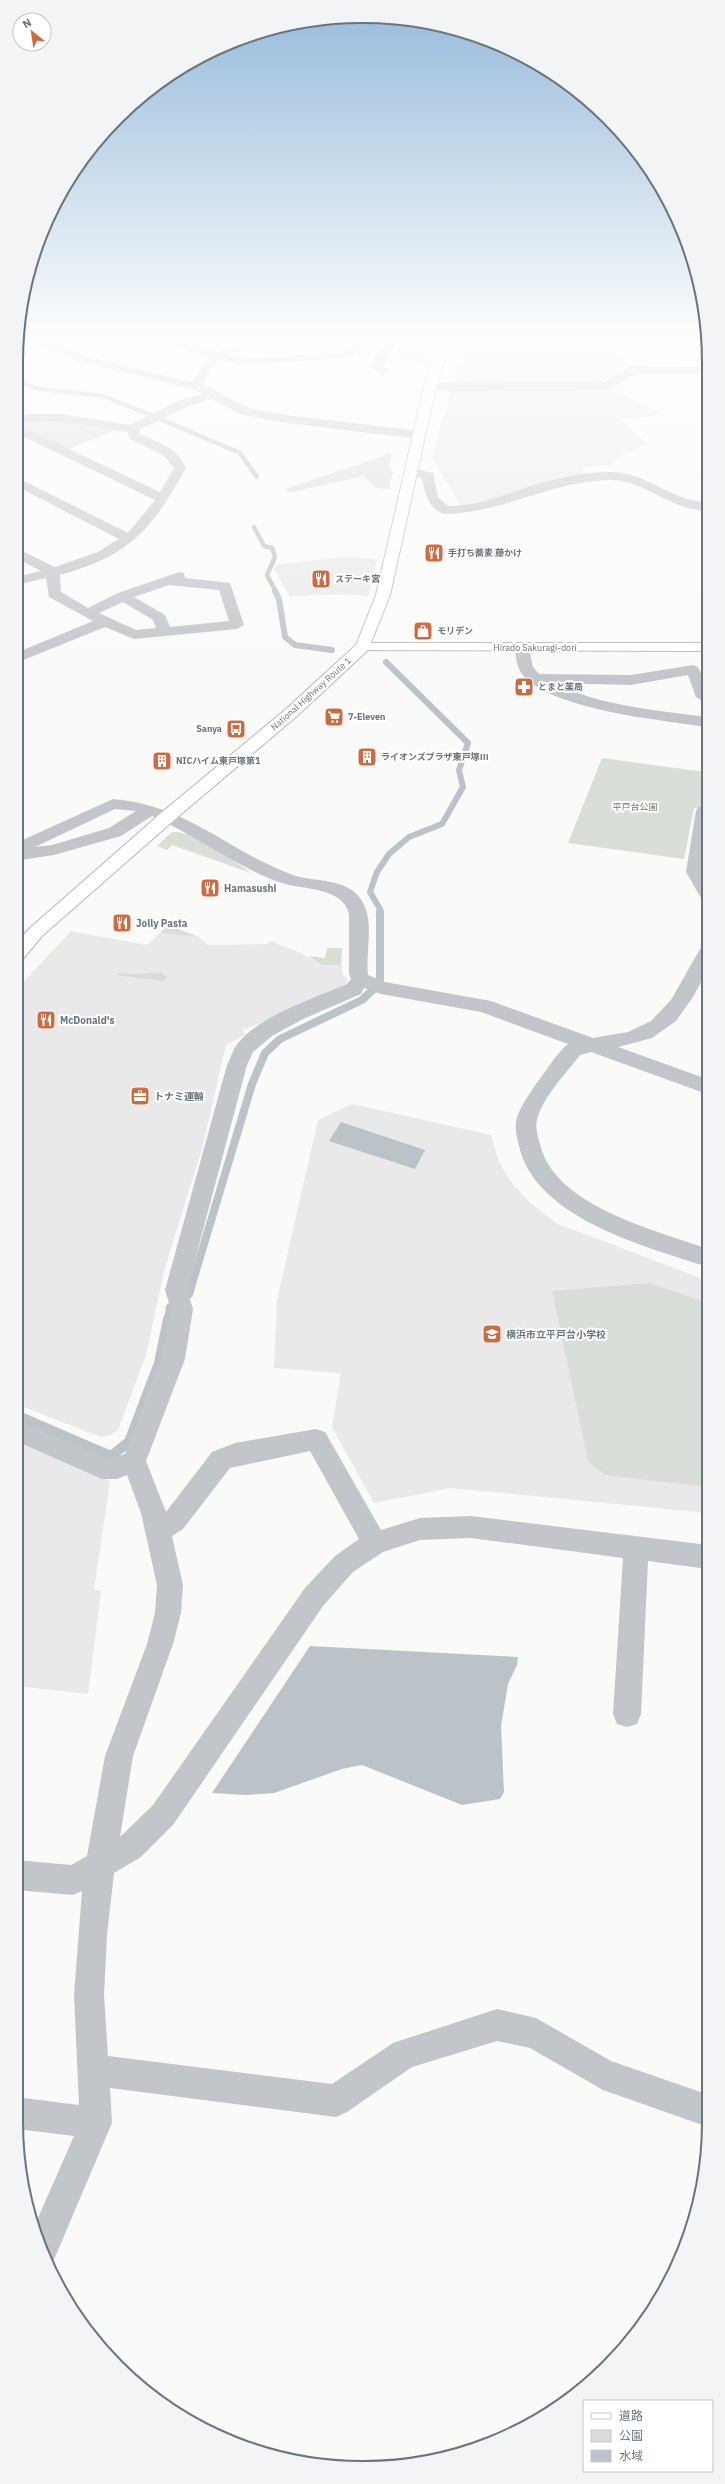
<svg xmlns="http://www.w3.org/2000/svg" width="725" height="2484" font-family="'IBM Plex Sans','Noto Sans JP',sans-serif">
<rect width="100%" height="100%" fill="#fafaf8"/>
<path fill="#e8e9e8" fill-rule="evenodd" d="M401,338h37l-19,28 -30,-2z
M470,338h101l43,4 12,24 -26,17 -149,1 13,-31h-4z
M619,388l10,11 37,15 -44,5 24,25 -30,15 -4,6 -30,2 5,8 -126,31 -29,-49 19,-67z
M342,557l35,2 -9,37 -28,-2 -50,2 -12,-19 -1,-4 -3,-1 2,-7z
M71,931l76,14 13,-12 39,4 9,8 59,-1 3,-3 29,11 23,13h20v9l5,5v4l-35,21 -70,26 3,5 -19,10 -24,104 -38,122 -18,84 -28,75 -8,5 -9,2 -85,-33v-414zM119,972l16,2 26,-2 2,10 -25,-6 -9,2 -12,-3z
M352,1104l139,31 8,27 13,21 18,20 28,21 150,57v232l-257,-25 -77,15 -42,-76 9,-54 -67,-5 3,-68 41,-180z
M16,1441l94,40 -16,109 7,1 -13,103 -72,-8z"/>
<path fill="#daded8" d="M27,420l49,3 38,8 -46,18 -52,-25z
M392,453l-3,14 4,5 -4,17 -13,-1 -13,-12 -74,17 -4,-4z
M602,758l103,14 -1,35 -10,1 -10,51 -116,-16z
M172,832c24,-1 59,27 79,41l-79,-28 -5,5 -10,-4z
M168,925l31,12 -39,-4z
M327,948h15l-1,17h-19l-14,-9 17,2z
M119,972l16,2 26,-2 6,5 -4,5c-18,-5 -31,-3 -46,-7z
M649,1283l59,20v184l-103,-12 -17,-14 -36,-170z"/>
<path fill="#bbc3c8" d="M341,1122l84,28 -10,19 -86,-28z
M310,1646l208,11 -1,8 -9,19 -7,42 3,66 -4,7 -38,6 -100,-40 -20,4 -68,24 -27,2 -35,-2z"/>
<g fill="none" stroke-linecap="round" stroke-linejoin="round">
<path stroke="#bbc3c8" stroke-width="4.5" d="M16,379l23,10 64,7 48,19 89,38 17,24
M254,527l10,19 8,2 3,9 -8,18 9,17"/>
<path stroke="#bbc3c8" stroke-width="6" d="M275,591l4,8 6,38 10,8 37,5
M380,913v-4l-10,-17 7,-20 12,-18 20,-17 33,-13 21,-37 -4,-17 9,-27 -82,-81"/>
<path stroke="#bbc3c8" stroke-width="8" d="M168,1320l2,-13 19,-13 63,-210 13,-31 15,-14 82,-39 18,-17v-71"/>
<path stroke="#bbc3c8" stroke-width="10" d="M16,1415l95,41 18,-14 30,-79 9,-44"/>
<defs>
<path id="major" d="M363,643h344v8l-349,-1 -2,-3 2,-3z"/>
<path id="highway" d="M446,338h12l-12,19 -10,30 -46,208 -22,55 -71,66 -124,105 -131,115 -19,23 -7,2v-18l14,-15 131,-115 124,-103 71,-65 20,-50 48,-208 10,-30z"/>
</defs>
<use href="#major" stroke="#b6b9bd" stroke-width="2"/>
<use href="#highway" stroke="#b4b7ba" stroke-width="2"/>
<path fill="#c2c5c9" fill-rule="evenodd" d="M21,338h16l52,19 103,25 17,-24 -11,-3 -33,-17h15l36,15 38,-15h17l-2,2 -42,15 15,4 103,-7 10,-13 5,-1 5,3 -13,16 -4,1 -106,7 -23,-5 -12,14 -4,11 46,23 30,6 139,17 6,4 -6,4 -139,-17 -38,-8 -29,-15 -26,8 -47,23 1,4c18,8 38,14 46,34 -35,62 -55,87 -126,107l1,17 27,16 30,-15 61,-21 5,1 1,5 45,5 14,42 -7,4 -103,10 -29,-12 -89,36v-10l77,-32 -44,-24 -3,-19 -30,7v-8l25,-6 -25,-13v-10l39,19 43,-15 21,-13 -103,-53v-9l112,56 27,-33 -139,-67v-9l144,68 14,-24 -11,-13 -33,-16 -3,-7c-38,-5 -73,-15 -111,-8v-8l15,-2h29l70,11 48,-24 25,-7 -11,-5 -111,-27zM169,585l50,5 10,31 -59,6 -5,-12 -31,-18zM123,602l30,18 3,8 -20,2 -37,-17z
M386,338h12l-15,28 7,5 -6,4 -14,-8z
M633,366l73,1v7h-71l-28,16 -177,1 -6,-4 6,-4 174,-1z
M411,468l22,5 5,24 10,9c29,0 54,-11 80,-19 26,-8 54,-15 81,-15 37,-1 62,29 97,30v8c-36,1 -61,-31 -97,-30 -57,1 -107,33 -164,34 -17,-4 -20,-21 -23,-36l-16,-3 -1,-3z
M522,644l7,4 4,19 6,7 92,1 62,-10 5,2 9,18v16l-3,1 -8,-5 -8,-22 -57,10 -78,-2c48,23 102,27 154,34v10c-46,-7 -156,-17 -185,-53 -6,-8 -6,-17 -7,-26z
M113,799c75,6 114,52 180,76 20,7 53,3 67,23 16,21 5,52 8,77l17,7 106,19 102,37 35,-6 23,-11 20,-21 29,-51 7,-2v24l-14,26 -17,24 -24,17 -34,9 89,32v15l-116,-42 -11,3c-14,19 -37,41 -43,65 -2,8 1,17 3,24 14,62 115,86 168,105v18c-62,-20 -173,-49 -189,-121 -2,-8 -4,-16 -3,-24 2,-13 13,-27 20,-38 10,-13 20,-30 32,-40l-87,-32 -100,-18 -17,-6 -3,6 -58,25 -31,17 -19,16 -6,13 -60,225 6,19 -8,50 -39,102 20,51 46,-60 23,-9 81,-14 9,3 56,98 39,-12 51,-2 237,29v24l-60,-8 -7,153 -4,10 -10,3 -10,-3 -4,-10 10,-156 -152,-20 -51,2 -37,12 -30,20 -30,34 -150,219 -32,32 -27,16 -7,62 -3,60 4,61 224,28 61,-41 104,-34 39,9 75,43 98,34 -1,32 -105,-37 -73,-42 -33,-7 -85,26 -65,45 -11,5 -226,-29 2,35 -59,139 -5,2 -6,-10 -8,-27 40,-91 -57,-7 -1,-32 63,8 -5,-110 8,-104 -9,4 -57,-5v-30l55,5 16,-9 18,-100 42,-112 8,-31 2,-28 -16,-72 -14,-38 -10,4h-15l-86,-38v-21l88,37h12l9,-3 36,-95 10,-50 -6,-19 62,-225c4,-7 6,-16 11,-22 23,-28 77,-45 109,-59l4,-5 -2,-5v-60c-6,-27 -45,-24 -67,-31 -43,-14 -86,-48 -130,-67l-31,20 -67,19 -33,5 -5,-1v-16zM115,809l21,2 -27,17 -57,17 -17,2zM310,1451l49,88 -24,17 -30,32 -152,217 -33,32 13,-81 40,-112 8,-31 2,-28 -11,-49 11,-7 47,-61z
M704,806h3v44l-3,22 3,6v22l-6,-2 -15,-26 10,-61 2,-4z"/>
<use href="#major" fill="#fff" fill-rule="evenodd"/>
<use href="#highway" fill="#fff" fill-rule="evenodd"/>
</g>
<linearGradient id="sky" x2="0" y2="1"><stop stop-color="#96badb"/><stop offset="0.49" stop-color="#fdfdfc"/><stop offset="1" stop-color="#fdfdfc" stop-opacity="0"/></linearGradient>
<rect width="725" height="686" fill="url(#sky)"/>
<defs>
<symbol id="restaurant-square" viewBox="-11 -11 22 22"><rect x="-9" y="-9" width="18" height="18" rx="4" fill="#cd6c44" stroke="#fff"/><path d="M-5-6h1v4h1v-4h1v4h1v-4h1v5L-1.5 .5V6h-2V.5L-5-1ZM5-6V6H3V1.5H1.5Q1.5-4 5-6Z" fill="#fff"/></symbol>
<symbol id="shop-square" viewBox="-11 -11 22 22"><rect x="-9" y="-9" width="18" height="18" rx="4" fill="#cd6c44" stroke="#fff"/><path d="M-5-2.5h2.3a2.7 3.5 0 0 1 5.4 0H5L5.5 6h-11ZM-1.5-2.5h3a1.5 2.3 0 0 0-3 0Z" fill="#fff"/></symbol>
<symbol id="pharmacy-square" viewBox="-11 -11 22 22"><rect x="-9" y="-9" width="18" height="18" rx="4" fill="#cd6c44" stroke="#fff"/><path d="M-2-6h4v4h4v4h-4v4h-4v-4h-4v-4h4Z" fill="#fff"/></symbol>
<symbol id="supermarket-square" viewBox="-11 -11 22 22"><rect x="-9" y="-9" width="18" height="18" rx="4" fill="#cd6c44" stroke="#fff"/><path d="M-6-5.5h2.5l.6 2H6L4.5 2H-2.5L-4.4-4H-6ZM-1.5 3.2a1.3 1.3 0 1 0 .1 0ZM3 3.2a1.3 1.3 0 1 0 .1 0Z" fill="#fff"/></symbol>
<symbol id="bus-square" viewBox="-11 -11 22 22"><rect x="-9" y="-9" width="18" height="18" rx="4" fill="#cd6c44" stroke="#fff"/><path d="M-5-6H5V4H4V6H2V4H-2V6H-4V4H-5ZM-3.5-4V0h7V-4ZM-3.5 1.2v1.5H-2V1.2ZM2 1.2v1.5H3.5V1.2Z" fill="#fff"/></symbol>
<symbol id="building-square" viewBox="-11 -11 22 22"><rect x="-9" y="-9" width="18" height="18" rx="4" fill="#cd6c44" stroke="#fff"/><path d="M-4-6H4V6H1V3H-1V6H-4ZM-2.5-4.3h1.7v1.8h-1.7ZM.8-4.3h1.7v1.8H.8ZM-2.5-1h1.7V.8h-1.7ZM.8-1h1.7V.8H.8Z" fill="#fff"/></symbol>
<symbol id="office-square" viewBox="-11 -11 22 22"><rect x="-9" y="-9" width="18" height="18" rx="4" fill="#cd6c44" stroke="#fff"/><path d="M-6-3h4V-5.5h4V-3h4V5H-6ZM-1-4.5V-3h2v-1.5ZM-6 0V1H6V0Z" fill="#fff"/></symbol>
<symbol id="school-square" viewBox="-11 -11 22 22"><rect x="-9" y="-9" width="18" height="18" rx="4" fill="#cd6c44" stroke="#fff"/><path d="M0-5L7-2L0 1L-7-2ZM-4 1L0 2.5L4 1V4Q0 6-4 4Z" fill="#fff"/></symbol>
</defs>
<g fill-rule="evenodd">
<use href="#restaurant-square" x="423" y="542" width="22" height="22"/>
<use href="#restaurant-square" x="310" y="568" width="22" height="22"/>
<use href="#shop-square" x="412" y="620" width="22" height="22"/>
<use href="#pharmacy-square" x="513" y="676" width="22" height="22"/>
<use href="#supermarket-square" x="323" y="706" width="22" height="22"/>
<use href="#bus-square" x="225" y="718" width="22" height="22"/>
<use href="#building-square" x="356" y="746" width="22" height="22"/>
<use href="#building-square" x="151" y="750" width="22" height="22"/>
<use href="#restaurant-square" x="199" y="877" width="22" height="22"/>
<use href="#restaurant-square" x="111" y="912" width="22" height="22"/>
<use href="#restaurant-square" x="35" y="1009" width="22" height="22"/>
<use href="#office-square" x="129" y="1085" width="22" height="22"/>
<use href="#school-square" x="481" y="1323" width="22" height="22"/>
</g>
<g text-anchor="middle" stroke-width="4" stroke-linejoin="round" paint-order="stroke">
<g font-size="9" font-weight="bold" fill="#68747f" stroke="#fff" text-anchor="start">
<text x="448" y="556">手打ち蕎麦 藤かけ</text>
<text x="335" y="582">ステーキ宮</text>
<text x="437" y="634">モリデン</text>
<text x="538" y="690">とまと薬局</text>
<text x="348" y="720">7-Eleven</text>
<text x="222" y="732" text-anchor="end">Sanya</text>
<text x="381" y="760">ライオンズプラザ東戸塚Ⅲ</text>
<text x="176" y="764">NICハイム東戸塚第1</text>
</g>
<g font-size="9" fill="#68747f" stroke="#fff">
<text x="535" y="651">Hirado Sakuragi-dori</text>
<text transform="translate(311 694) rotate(-42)" y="3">National Highway Route 1</text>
</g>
<g font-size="9" fill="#697866" stroke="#fff">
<text x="635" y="810">平戸台公園</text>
</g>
<g font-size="10" font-weight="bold" fill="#68747f" stroke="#fff" text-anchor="start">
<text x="224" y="892">Hamasushi</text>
<text x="136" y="927">Jolly Pasta</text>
<text x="60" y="1024">McDonald's</text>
<text x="154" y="1100">トナミ運輸</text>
<text x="506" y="1338">横浜市立平戸台小学校</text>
</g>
</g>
<path d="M0 0H725V2484H0ZM362 23H363A339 339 0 0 1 702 362V2122A339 339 0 0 1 363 2461H362A339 339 0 0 1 23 2122V362A339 339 0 0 1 362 23Z" fill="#f3f4f5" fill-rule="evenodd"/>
<path fill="none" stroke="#68747f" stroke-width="2" d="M362 23H363A339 339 0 0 1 702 362V2122A339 339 0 0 1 363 2461H362A339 339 0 0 1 23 2122V362A339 339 0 0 1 362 23Z"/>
<rect x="583" y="2400" width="130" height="72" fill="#ffffff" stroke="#c3c7cc"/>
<rect x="591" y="2413" width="20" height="6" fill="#ffffff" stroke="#c3c7cc"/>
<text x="619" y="2420" font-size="12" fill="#68747f">道路</text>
<rect x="591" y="2430" width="20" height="12" fill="#daded8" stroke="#c3c7cc"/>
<text x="619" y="2440" font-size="12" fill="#68747f">公園</text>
<rect x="591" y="2450" width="20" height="12" fill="#bbc3c8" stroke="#c3c7cc"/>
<text x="619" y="2460" font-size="12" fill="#68747f">水域</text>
<g transform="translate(32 32) rotate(330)"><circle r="19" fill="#ffffff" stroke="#c3c7cc"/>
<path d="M0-3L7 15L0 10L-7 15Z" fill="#cd6c44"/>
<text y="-6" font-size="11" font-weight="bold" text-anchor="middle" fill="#68747f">N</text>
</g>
</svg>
